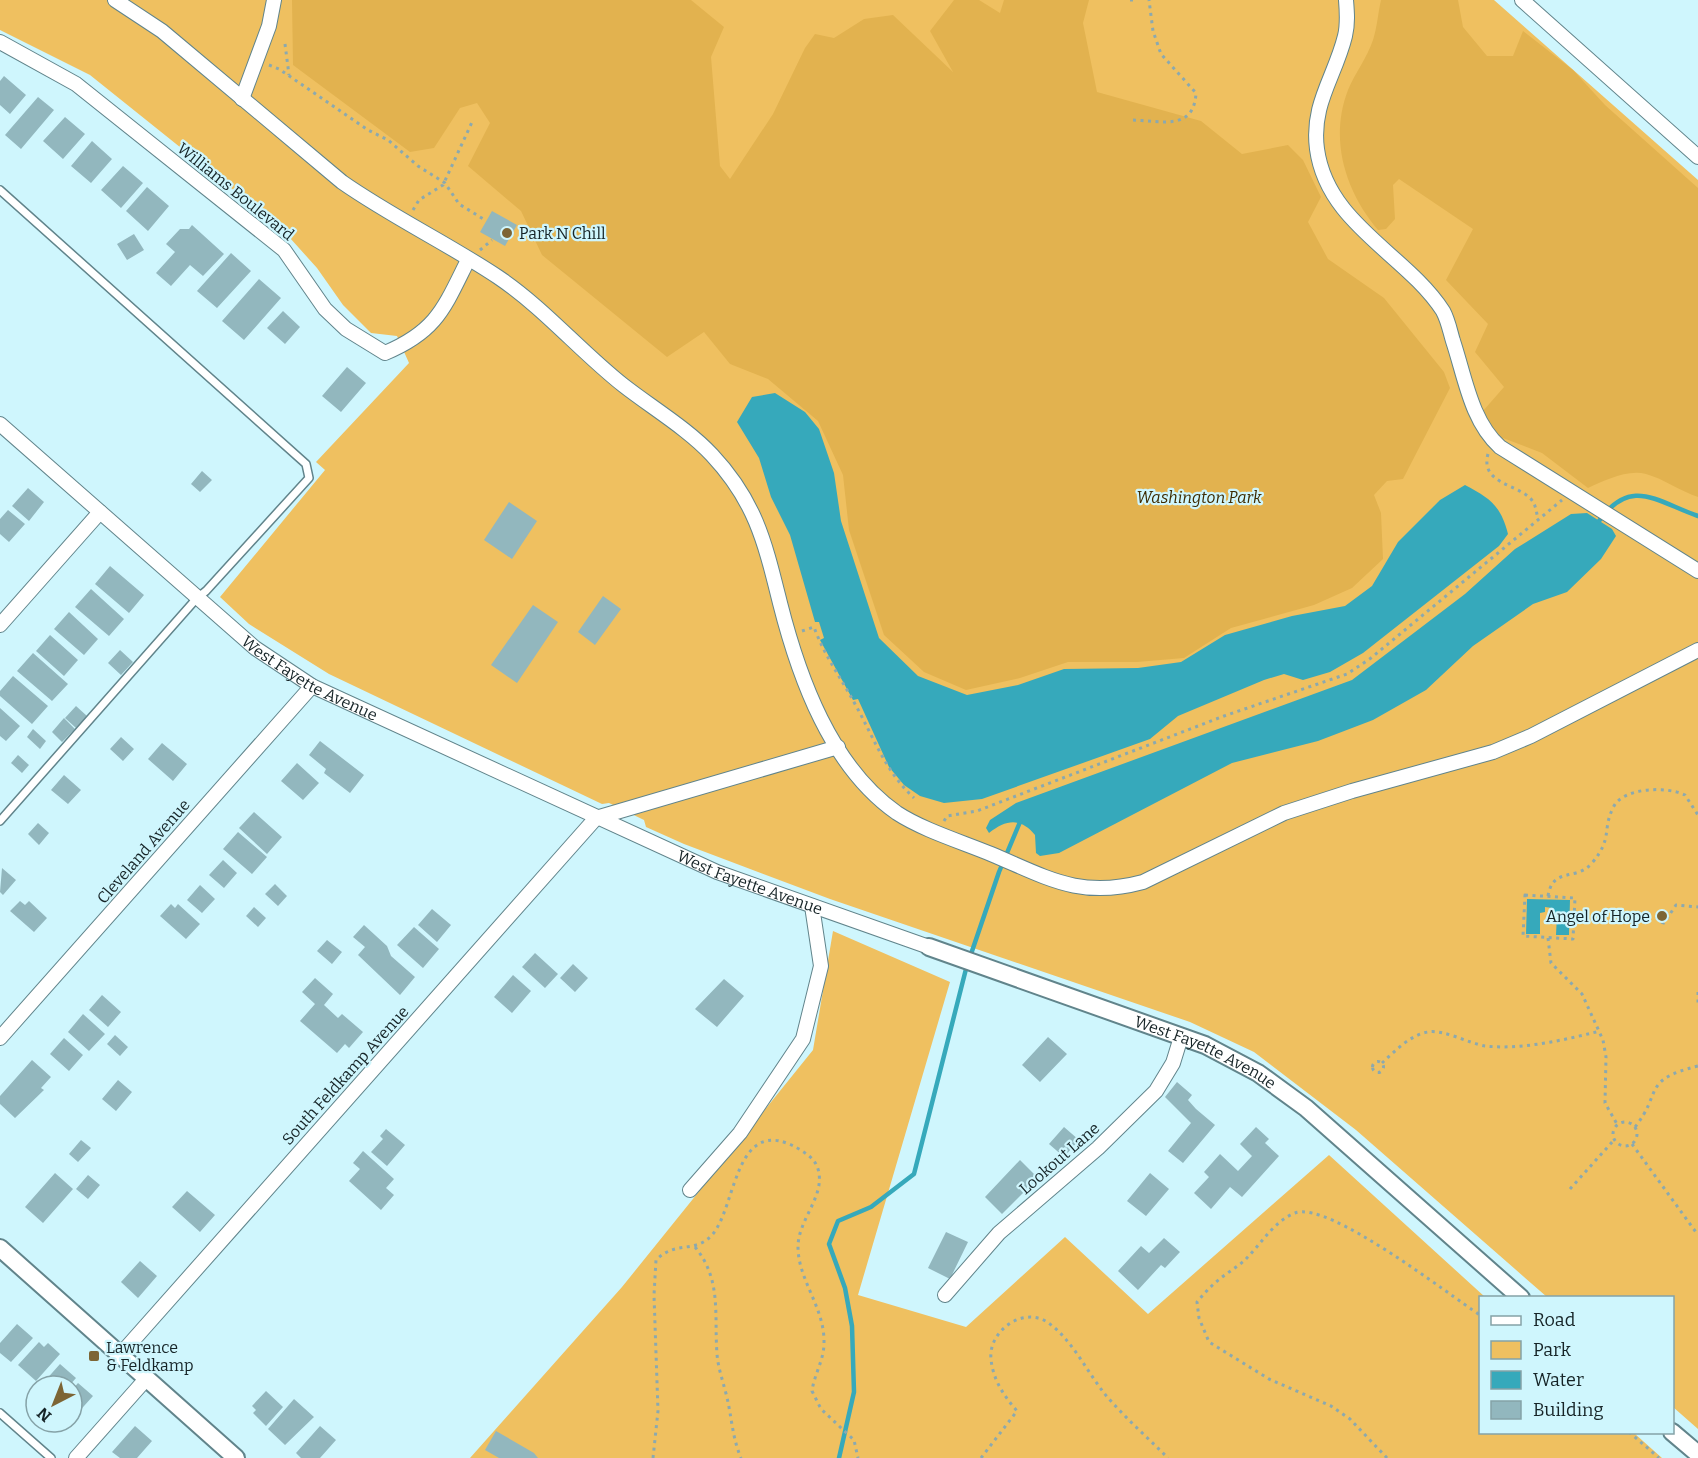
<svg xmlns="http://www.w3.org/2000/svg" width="1698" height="1458" font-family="Bitter,serif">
<rect width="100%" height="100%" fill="#cff6fd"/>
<path fill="#efc060" d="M0,0h1494l204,180v1249l-25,-22 -1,-109 -125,-1 -191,-167 -102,-78 -64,-30 -360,-123 -146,-55 -38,-17 -2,-7 -35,-17 -7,1 -273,-130 -80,-50 -29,-27 105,-127 -9,-8 93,-99 -12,-27 -26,-3 -28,-28 -26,-37 -36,-40 -191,-153 -90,-45z
M833,931l117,51 -92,313 108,32 99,-90 83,77 181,-159 156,142 -5,1v134l154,1 28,25h-1192l152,-171 191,-237z"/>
<path fill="#e2b24f" d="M292,0h399l33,27 -13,30 9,109 10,13 43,-65 32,-66 10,-14 19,4 30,-19 29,-4 60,57 -23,-41 24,-31h25l21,13 4,-13h85l-6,23 14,69 104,29 41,33 46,-9 15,15 18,37 -13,25 20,37 56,39 60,74 6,16 -47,91 -16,2 -13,14 7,18 2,46 -31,29 -38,17 -83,23 -47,30 -47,4h-69l-48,16 -54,12 -42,-18 -40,-37 -35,-105 -6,-55 -25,-54 -50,-42 -38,-15 -26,-32 -37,25 -125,-102 -21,-44 -53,-45 22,-43 -13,-20 -17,5 -26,40 -24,4 -117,-87z
M1381,0h77l5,27 24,29h26l10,-25 50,39 32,35 93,83v309c-18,-6 -34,-18 -52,-23 -19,-5 -42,7 -58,14l-46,-35 -47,-18 -12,-24 21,-24 -29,-35 13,-28 -42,-44 27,-51 -74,-50 -6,6 2,34 -9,10 -8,1c-33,-39 -49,-91 -30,-140 7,-17 19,-32 25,-50 4,-12 5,-27 8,-40z"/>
<path fill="#36a9bb" d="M775,393l30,19 14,17 15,44 7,48 38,117 39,38 49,19 51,-10 46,-16 74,-1 43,-6 44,-27 67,-19 53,-10 27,-20 26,-44 42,-42 25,-15c25,13 36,21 43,49l-9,12 -136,107 -33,19 -27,8 -19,-6 -20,6 -86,36 -28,23 -168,60 -38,4 -24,-7 -16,-11 -15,-18 -31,-68 -5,1 -33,-60 4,-2 -5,-16h-4l-25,-87 -19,-38 -12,-39 -22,-36 15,-25z
M1587,513l25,16 4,7 -15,23 -34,33 -34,12 -60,42 -47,44 -53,30 -55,21 -86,22 -173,90 -19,3 -4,-3 -1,-18c-15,-18 -29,-15 -46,-2l-3,-5 4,-8 26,-17 336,-123 113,-86 50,-45 56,-35z
M1527,899l43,1 -1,35h-13l1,-21 -5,-1v-5l-7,-1v5l-5,1v21h-14z"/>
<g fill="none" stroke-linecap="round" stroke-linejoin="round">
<path stroke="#36a9bb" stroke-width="4.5" d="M1599,521c32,-45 58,-19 99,-5
M970,957l29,-85 21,-50
M839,1458l15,-66 -2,-66 -7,-38 -16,-44 9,-23 33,-14 43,-33 53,-209"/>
</g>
<path fill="#92b7be" d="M4,76l22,19 -16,19 -10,-9v-24z
M38,97l16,13 -33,39 -16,-14z
M65,117l20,17 -22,25 -20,-18z
M92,141l20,18 -21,24 -20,-17z
M123,166l20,17 -22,25 -20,-18z
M147,187l22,19 -21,25 -22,-20z
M492,211l25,14 -12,21 -25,-14z
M192,225l32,29 -21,22 -13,-11 -19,21 -15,-13 19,-21 -9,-8 14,-15h9z
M134,234l10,16 -17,10 -10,-16z
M231,253l20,18 -34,37 -20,-17z
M259,279l22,19 -37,42 -22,-19z
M283,311l17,16 -15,17 -18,-16z
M347,367l19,16 -25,29 -19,-16z
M202,471l10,9 -12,12 -9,-8z
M28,488l16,14 -15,19 -17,-15z
M509,502l28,19 -25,38 -28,-19z
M8,510l17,14 -16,18 -9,-8v-15z
M110,566l34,29 -15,18 -34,-29z
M91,589l33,30 -15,17 -34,-29z
M603,596l18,13 -26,36 -17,-13z
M533,605l25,17 -41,61 -26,-18z
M69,612l29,27 -14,16 -30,-26z
M50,635l28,25 -14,16 -28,-25z
M120,650l13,12 -12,13 -13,-12z
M33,653l35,31 -16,17 -35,-30z
M13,676l35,30 -16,18 -32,-28v-5z
M76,706l11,10 -11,12 -11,-10z
M0,708l20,18 -14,15 -6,-5z
M64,718l11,11 -13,13 -10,-10z
M33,729l13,12 -6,8 -13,-12z
M121,737l13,12 -11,12 -13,-12z
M320,741l44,34 -14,18 -26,-20 2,-4 -17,-14z
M162,743l25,21 -14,17 -25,-22z
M18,755l11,10 -7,8 -11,-10z
M297,763l22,20 -16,17 -22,-19z
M64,775l17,15 -13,14 -17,-14z
M254,812l28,25 -15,17 -28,-26z
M38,823l11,10 -10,12 -11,-11z
M238,832l29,25 -15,17 -29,-25z
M223,860l14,13 -13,15 -15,-13z
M2,868l14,12 -13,15 -3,-3z
M275,884l12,12 -9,10 -13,-12z
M200,885l15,14 -13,14 -15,-13z
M20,901l5,4 4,-4 18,17 -13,14 -24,-21z
M171,904l4,4 3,-4 22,20 -14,15 -26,-23z
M254,907l12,11 -8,9 -12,-11z
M432,909l19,16 -14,17 -19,-17z
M364,925l23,21 4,10 24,21 -15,18 -42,-40 7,-8 -12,-10z
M414,927l25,22 -16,19 -26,-23z
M327,940l15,12 -10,12 -15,-13z
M535,953l23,21 -13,14 -23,-21z
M573,964l15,14 -13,14 -15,-14z
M513,975l18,16 -19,22 -18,-16z
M315,978l18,16 -9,11 14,13 4,-4 21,18 -14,16 -4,-4 -8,9 -37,-32 15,-17 -13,-12z
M724,979l20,17 -27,31 -22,-18z
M102,995l19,17 -13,15 -19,-17z
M83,1014l22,20 -16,17 -21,-19z
M115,1035l13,12 -8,9 -13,-12z
M1048,1037l19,17 -27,28 -18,-17z
M64,1038l19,17 -14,16 -19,-17z
M32,1060l19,17 -10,11 3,2 -29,28 -15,-14v-8z
M118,1080l14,12 -16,19 -14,-12z
M1177,1082l15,13 -4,5 8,9 19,16 -32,38 -15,-12 23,-28 -26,-26z
M1064,1127l15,13 -15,17 -15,-13z
M1256,1127l13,12 -4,4 14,13 -37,41 -12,-10 -19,22 -17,-16 15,-16 -5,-5 16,-18 18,17 14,-15 -12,-12z
M386,1129l19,16 -18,21 -16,-14 12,-13 -3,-3z
M81,1140l10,8 -13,14 -9,-8z
M363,1151l31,28 -8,9 8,7 -13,15 -32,-29 11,-12 -7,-6z
M1020,1160l18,18 -36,36 -17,-17z
M55,1173l18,16 -30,34 -18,-16z
M1150,1173l19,16 -23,27 -19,-15z
M88,1175l12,10 -12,14 -12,-10z
M187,1191l28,24 -15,17 -28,-25z
M946,1232l22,10 -18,37 -22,-11z
M1164,1238l16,14 -15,16 -4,-3 -23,25 -20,-19 23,-25 8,7z
M140,1261l17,15 -19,22 -17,-16z
M17,1324l16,14 -22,24 -11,-9v-10z
M39,1342l5,5 4,-4 12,11 -24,27 -18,-16z
M60,1364l16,14 -7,8h-21l-4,-4z
M78,1383l15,13 -18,20 -3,-2v-24z
M266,1391l17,16 -17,19 -13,-13 3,-3 -4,-4z
M294,1399l20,18 -29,28 -17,-16z
M135,1426l17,15 -15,17h-17l-8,-6z
M320,1426l16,14 -16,18h-19l-5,-5z
M496,1431l38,22 4,5h-39l-14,-8z"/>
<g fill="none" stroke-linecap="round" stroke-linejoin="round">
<defs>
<path id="service" d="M0,190l306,274 3,14 -103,113 -9,7 -197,223
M0,1413l51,45"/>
<g id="minor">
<path d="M115,0l47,31 180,151c50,35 105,61 156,95 46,31 82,74 125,108 28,22 65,44 89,70 44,47 53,88 68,148 19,75 51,164 117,210 26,17 65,29 94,41 57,24 89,45 152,28l141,-69 68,-22 141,-39 38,-16 167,-86"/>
<path d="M1346,0c1,12 2,24 -1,36 -10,41 -34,68 -28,113 10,75 89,105 126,162 5,9 7,20 10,30 12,36 18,80 47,106l198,124"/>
<path d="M1522,0l176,157"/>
<path d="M0,42l76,42 208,166 41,59 21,20 39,24c52,-22 59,-45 83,-93"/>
<path d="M242,99l27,-73 5,-26"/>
<path id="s1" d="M0,424l255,224 57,38 405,186 212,75"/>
<path d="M0,625l100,-113"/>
<path d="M596,818l242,-71"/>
<path d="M0,1038l312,-352"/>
<path d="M690,1190l50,-57 63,-94 18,-73 -9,-60"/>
<path d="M945,1295l54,-62 99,-85 58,-57 17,-28 8,-26"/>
<path d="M120,1355l476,-537"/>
<path d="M76,1458l70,-79"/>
</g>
<g id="tertiary">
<path id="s2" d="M929,947l276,98 53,28 48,35 215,190"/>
<path d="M0,1248l236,210"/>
<path d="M1672,1432l26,22"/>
</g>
</defs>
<use href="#service" stroke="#61848b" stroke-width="10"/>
<use href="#minor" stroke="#61848b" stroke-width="16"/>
<use href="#tertiary" stroke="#61848b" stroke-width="20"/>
<path stroke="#8ba9af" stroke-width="3" stroke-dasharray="3 4.5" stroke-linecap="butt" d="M1130,0h4
M285,44l4,31
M269,65l10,4 89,61 20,10 30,26 27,17 14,21 26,16
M1133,120c29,1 61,11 63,-27l-35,-39 -8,-23 -4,-31
M413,210l6,-10 24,-15 30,-65
M480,250l12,-10
M1488,454c-8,29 28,30 42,44 6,6 6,13 8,21
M802,631l12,-4c10,28 27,51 41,77 19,34 30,67 59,94
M944,821l3,-5 30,-5 247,-95 123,-42 24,-16 191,-158
M1525,895l50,3 -2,41 -50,-3z
M1548,896c5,-30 28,-14 44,-33 21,-25 10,-33 21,-55 9,-21 54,-22 72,-13l13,20
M1657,917l1,4 6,2 12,-18 22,2
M1548,938l3,25 31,31 21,46 3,17 -1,46 12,21
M1698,992v12
M1372.5 1067a5.5 5.5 0 1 1 11 0a5.5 5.5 0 1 1-11 0Z
M1382,1063c13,-12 28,-28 46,-31 15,-3 40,11 57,14 37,4 79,-6 115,-15
M1613 1134a12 12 0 1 1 24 0a12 12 0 1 1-24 0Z
M1635,1127c28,-35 6,-47 63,-61
M1632,1144l66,91
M1570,1189l44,-49
M695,1247c27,33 19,67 22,107 1,13 5,24 8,36 7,24 6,44 16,68
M1629,1432l30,26
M653,1458l5,-47 -4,-116 2,-35c20,-20 39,-6 56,-25 25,-28 22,-124 87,-86 8,5 16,10 19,20 8,27 -20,50 -20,78 0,33 27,61 26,96 0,17 -10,32 -12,48l9,18 33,31 4,18
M981,1458l36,-47c-13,-15 -24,-31 -26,-52 -3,-27 31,-53 56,-37 24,16 39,48 57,71 19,23 43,44 64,65
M1387,1458l-37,-39 -19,-13 -62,-27 -60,-37 -10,-24 -2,-16c6,-7 12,-14 19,-20 9,-8 20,-14 29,-22 16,-16 29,-39 50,-47 33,-13 154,82 185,102"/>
<use href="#service" stroke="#fff" stroke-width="7"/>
<use href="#minor" stroke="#fff" stroke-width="14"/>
<use href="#tertiary" stroke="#fff" stroke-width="16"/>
</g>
<g fill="#7d6535" stroke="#cff6fd" stroke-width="2">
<circle cx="507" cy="233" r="6"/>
<circle cx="1662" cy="916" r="6"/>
<rect x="88" y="1350" width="12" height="12" rx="3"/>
</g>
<g text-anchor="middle" stroke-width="4.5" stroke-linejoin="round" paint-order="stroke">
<g font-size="16" fill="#162427" stroke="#cff6fd">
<text transform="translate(236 191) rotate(39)" y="6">Williams Boulevard</text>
<text dy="6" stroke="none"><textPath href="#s1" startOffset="402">West Fayette Avenue</textPath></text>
<text transform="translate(143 851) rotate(-49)" y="6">Cleveland Avenue</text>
<text dy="6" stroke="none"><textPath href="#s1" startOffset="888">West Fayette Avenue</textPath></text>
<text dy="6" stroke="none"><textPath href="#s2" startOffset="296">West Fayette Avenue</textPath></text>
<text transform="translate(345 1075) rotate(-48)" y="6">South Feldkamp Avenue</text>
<text transform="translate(1059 1158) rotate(-41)" y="6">Lookout Lane</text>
</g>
<g font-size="16" fill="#162427" stroke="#cff6fd" text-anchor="start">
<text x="519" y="239">Park N Chill</text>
<text x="1650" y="922" text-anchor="end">Angel of Hope</text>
<text x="106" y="1353">Lawrence<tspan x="106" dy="18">&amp; Feldkamp</tspan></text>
</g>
<g font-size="16" font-style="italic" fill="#3d2a00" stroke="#cff6fd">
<text x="1199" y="503">Washington Park</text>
</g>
</g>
<rect x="1479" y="1296" width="195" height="138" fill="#cff6fd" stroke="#85a2a7" stroke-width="1.5"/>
<rect x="1491" y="1316" width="30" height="9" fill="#ffffff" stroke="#85a2a7" stroke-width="1.5"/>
<text x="1533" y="1326" font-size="18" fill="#162427">Road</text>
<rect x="1491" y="1341" width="30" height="18" fill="#efc060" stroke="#85a2a7" stroke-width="1.5"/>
<text x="1533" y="1356" font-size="18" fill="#162427">Park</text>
<rect x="1491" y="1371" width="30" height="18" fill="#36a9bb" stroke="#85a2a7" stroke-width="1.5"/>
<text x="1533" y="1386" font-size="18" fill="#162427">Water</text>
<rect x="1491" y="1401" width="30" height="18" fill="#92b7be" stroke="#85a2a7" stroke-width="1.5"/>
<text x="1533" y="1416" font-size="18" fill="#162427">Building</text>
<g transform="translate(54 1404) rotate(222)"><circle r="28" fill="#cff6fd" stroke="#85a2a7" stroke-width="1.5"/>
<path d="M0-4.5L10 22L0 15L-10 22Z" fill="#7d6535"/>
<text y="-9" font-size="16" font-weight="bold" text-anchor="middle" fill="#162427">N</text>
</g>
</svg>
